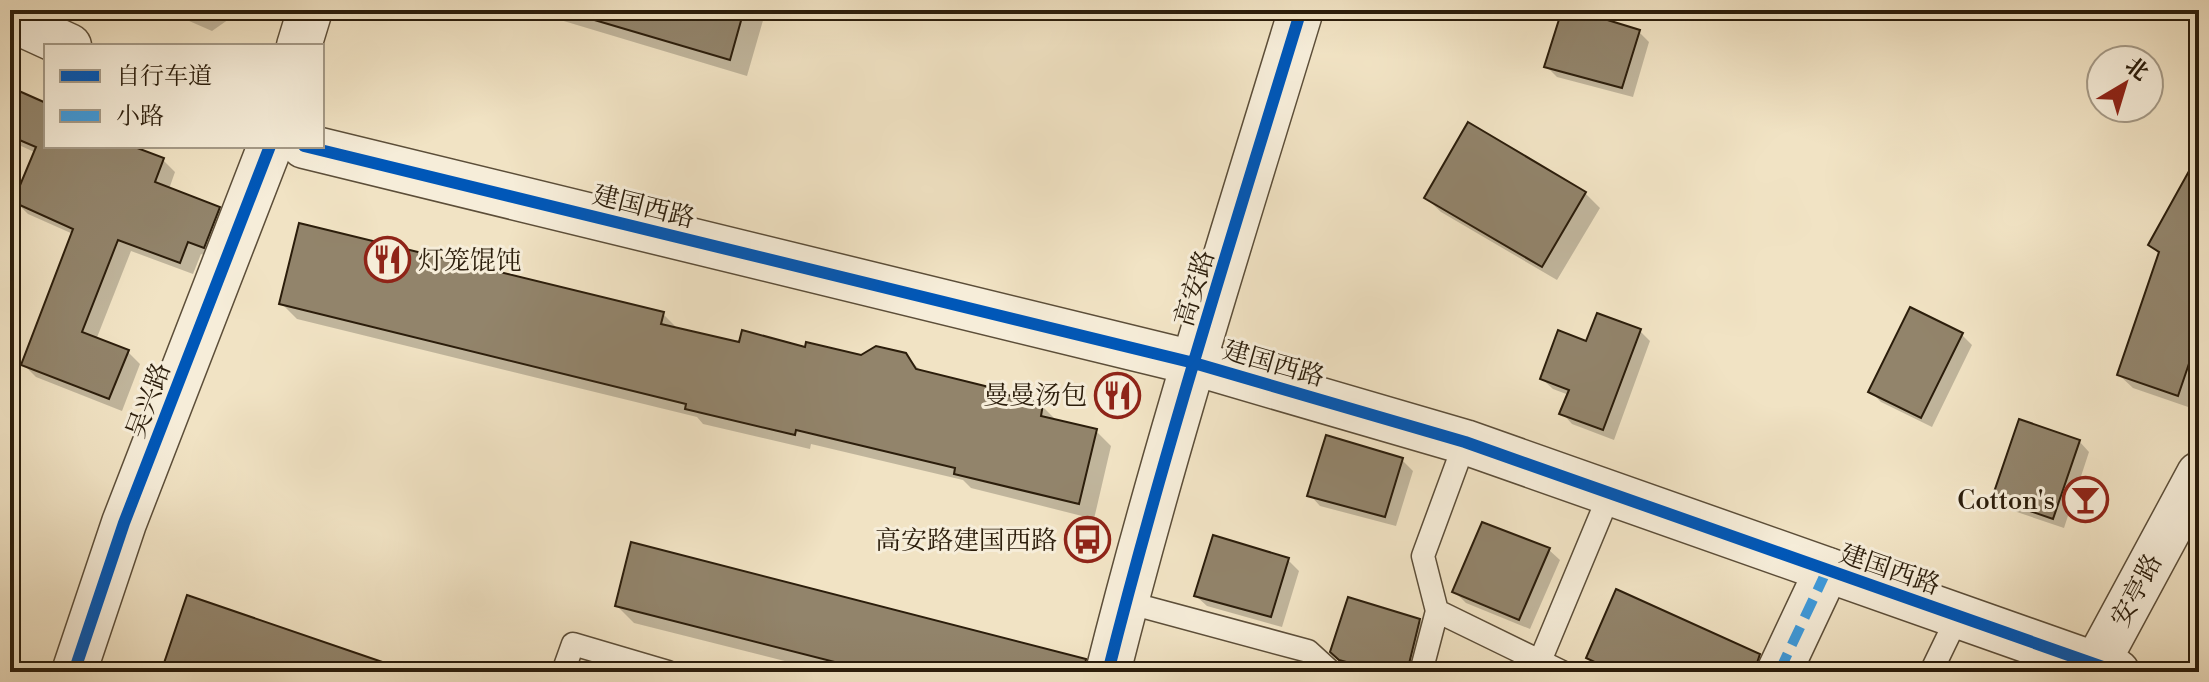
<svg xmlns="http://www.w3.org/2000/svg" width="2209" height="682" font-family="'Libre Bodoni','Noto Serif SC',serif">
<rect width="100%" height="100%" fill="#f1e3c4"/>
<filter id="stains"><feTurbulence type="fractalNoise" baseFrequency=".0025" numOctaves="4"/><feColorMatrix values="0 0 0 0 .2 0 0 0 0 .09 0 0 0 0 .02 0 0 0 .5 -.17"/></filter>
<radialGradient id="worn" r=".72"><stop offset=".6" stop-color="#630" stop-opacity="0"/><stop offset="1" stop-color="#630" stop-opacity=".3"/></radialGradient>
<path fill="#0003" d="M164,10h78l-30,21z
M527,10h239l-19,66z
M1565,10l73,21 11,11 -16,55 -76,-20 -10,-10z
M10,89l36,16v41h80l37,14 12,12 -6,17 50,19 12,13 -15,39 -15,-6 -8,20 -62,-23 -35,89 31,11 13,13 -18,47 -86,-34 -13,-13 50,-130 -45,-20 -13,-13 37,-41 -42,-19z
M1585,193l15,15 -43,72 -116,-68 -15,-14z
M2199,195v190l-8,23 -58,-20 -14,-13 41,-120 -10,-10z
M282,304l381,10 16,16 61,14 66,5 56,8 43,-2 17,17 66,16 5,5 49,13 16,16 38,9 15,15 -17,73 -123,-31 -8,-8 -152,-36 -1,5 -107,-25 -6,-7 -400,-98z
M1640,331l10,10 -36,99 -42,-16 -10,-11 7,-18 -16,-6 -11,-10z
M1962,335l10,10 -40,82 -51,-25 -11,-11z
M2079,441l10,11 -25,76 -59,-20 -10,-11z
M1402,460l11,11 -17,55 -76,-20 -10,-11z
M1549,550l11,10 -30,69 -64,-26 -11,-11z
M1288,560l11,11 -17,56 -75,-21 -11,-10z
M617,606l440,66h-229l-194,-49z
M1419,620l11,11 -10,41h-61l-7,-2 -20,-18z
M1758,655l14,14 -1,3h-169l-14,-14z
M464,667l17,5h-19z"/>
<path fill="#92846b" stroke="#2b1d0b" stroke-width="2" d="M592,10h152l-14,50 -139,-41z
M1562,10h13l65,20 -18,58 -78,-21z
M10,87l36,16v43h86l32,12 -9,24 65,25 -16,41 -16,-6 -8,21 -62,-23 -36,92 47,18 -20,49 -88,-34 52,-136 -60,-27 23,-55 -26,-11z
M1468,122l118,70 -44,75 -118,-69z
M2199,153v181l-21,62 -61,-21 42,-123 -11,-7z
M299,223l365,89 -3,12 78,18 3,-12 63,17 1,-5 55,13 15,-9 30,7 10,16 73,18 -1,3 55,14 -2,12 56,13 -18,75 -125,-30 1,-6 -159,-38 -1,5 -110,-26 1,-5 -407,-100z
M1910,307l53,26 -42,85 -53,-26z
M1597,313l44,16 -38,101 -44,-16 10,-24 -29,-11 18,-49 28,11z
M2019,419l61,21 -27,79 -61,-21z
M1326,435l77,23 -18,59 -78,-21z
M1482,522l68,26 -31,72 -67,-28z
M1213,535l76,23 -18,59 -77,-21z
M631,542l455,117 -2,13h-210l-259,-66z
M1616,589l144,65 -6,18h-138l-30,-14z
M187,595l207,71 -1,6h-232z
M1348,597l72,22 -13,53h-24l-44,-12 -9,-8z"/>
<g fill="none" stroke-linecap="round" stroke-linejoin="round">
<defs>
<path id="service" d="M1126,602l182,49 23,21
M1437,611l125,61
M1540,661l70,-168
M563,672l10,-28 95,28
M1421,672l16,-61 -14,-55 42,-114
M1931,672l27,-56"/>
<path id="minor" d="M299,46l11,-36
M2097,663l102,-189
M74,672l50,-149 146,-377
M1108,672c56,-223 126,-442 193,-662
M1779,672l48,-102"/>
<path id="tertiary" d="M10,19l59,27
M304,146l890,217 271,79 652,230"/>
</defs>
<use href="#service" stroke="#5c4e39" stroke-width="25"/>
<use href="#minor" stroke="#5c4e39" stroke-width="47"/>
<use href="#tertiary" stroke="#5c4e39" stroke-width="47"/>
<use href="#service" stroke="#f6edd9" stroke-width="22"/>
<use href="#minor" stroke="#f6edd9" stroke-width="44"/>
<use href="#tertiary" stroke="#f6edd9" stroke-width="44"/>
<path stroke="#3d9bde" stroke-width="10" stroke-dasharray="20 10" stroke-linecap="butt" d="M1779,672l48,-102"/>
<defs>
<path id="cycleway" d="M304,146l890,217 271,79 652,230
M74,672l50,-149 146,-377
M1108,672c56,-223 126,-442 193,-662"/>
</defs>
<use href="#cycleway" stroke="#f6edd9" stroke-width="17"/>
<use href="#cycleway" stroke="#0057b8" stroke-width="12"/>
</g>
<defs>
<symbol id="restaurant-ring" viewBox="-11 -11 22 22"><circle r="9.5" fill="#f6edd9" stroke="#8f2418" stroke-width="1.5"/><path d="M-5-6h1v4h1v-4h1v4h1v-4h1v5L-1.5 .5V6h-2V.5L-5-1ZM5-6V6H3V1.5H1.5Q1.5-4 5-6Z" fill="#8f2418"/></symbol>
<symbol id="bar-ring" viewBox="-11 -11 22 22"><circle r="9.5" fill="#f6edd9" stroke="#8f2418" stroke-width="1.5"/><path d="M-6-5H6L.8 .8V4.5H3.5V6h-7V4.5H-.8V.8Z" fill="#8f2418"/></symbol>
<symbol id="bus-ring" viewBox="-11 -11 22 22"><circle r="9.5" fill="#f6edd9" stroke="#8f2418" stroke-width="1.5"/><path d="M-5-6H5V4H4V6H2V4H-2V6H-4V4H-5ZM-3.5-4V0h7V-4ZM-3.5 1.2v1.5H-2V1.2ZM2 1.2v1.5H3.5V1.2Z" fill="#8f2418"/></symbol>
</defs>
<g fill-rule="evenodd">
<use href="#restaurant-ring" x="362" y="234" width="51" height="51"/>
<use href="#restaurant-ring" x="1092" y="370" width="51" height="51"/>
<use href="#bar-ring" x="2060" y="474" width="51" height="51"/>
<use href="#bus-ring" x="1062" y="514" width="51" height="51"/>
</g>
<g text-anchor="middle" stroke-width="6" stroke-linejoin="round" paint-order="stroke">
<g font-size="26" fill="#2b1d0b" stroke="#f6edd9">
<text transform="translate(644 206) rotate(14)" y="9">建国西路</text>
<text transform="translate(1194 288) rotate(-73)" y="9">高安路</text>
<text transform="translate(1274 363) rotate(16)" y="9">建国西路</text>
<text transform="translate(148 400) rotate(-69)" y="9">吴兴路</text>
<text transform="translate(1890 569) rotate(19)" y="9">建国西路</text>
<text transform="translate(2136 590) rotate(-62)" y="9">安亭路</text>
</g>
<g font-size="26" fill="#2b1d0b" stroke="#f6edd9" text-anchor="end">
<text x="418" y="269" text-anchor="start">灯笼馄饨</text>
<text x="1087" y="404">曼曼汤包</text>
<text x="2055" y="509">Cotton's</text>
<text x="1057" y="549">高安路建国西路</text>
</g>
</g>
<rect width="2209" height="682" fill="none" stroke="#f1e3c4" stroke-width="40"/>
<rect x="12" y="12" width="2185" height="658" fill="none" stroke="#2b1d0b" stroke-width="4"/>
<rect x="20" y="20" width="2169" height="642" fill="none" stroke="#2b1d0b" stroke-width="2"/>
<rect x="44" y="44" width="280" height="104" fill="#f6edd9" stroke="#a59a87" stroke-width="2"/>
<rect x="60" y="70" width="40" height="12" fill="#0057b8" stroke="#a59a87" stroke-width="2"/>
<text x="116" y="84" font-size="24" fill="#2b1d0b">自行车道</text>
<rect x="60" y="110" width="40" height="12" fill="#3d9bde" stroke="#a59a87" stroke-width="2"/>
<text x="116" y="124" font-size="24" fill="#2b1d0b">小路</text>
<g transform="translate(2125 84) rotate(38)"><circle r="38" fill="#f6edd9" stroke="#a59a87" stroke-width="2"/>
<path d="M0-6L14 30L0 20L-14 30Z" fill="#8f2418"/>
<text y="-12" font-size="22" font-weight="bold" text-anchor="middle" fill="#2b1d0b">北</text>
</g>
<rect width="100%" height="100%" filter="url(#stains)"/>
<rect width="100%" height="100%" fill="url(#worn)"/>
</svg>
